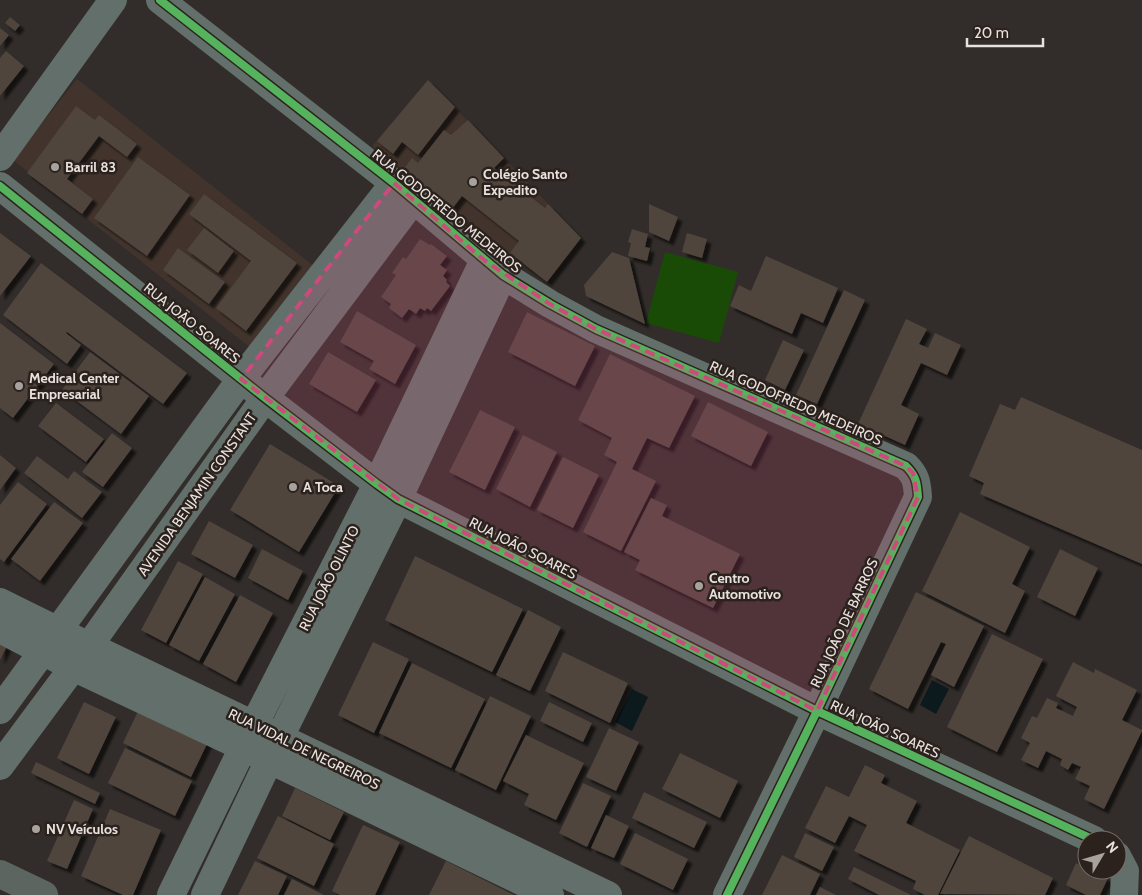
<svg xmlns="http://www.w3.org/2000/svg" width="1142" height="895" font-family="Cabin,sans-serif">
<defs>
<filter id="shadow"><feDropShadow dx="4.5" dy="4.5" stdDeviation="1" flood-color="#0009"/></filter>
</defs>
<rect width="100%" height="100%" fill="#322d2a"/>
<path fill="#42342c" d="M77,79l238,188 -63,82 -239,-189z
M428,80l153,158 -34,44 -175,-136z"/>
<path fill="#1a4b06" d="M665,252l73,20 -19,71 -73,-20z"/>
<path fill="#0c1a1e" d="M932,680l17,9 -13,25 -16,-9z
M632,689l16,8 -16,34 -17,-9z"/>
<path fill="#4f443e" filter="url(#shadow)" d="M10,17l10,8 -5,6 -10,-8z
M0,28l9,7 -9,11z
M6,51l18,15 -24,30v-38z
M428,80l27,27 -37,48 -16,-13 -9,12 -16,-13z
M76,106l19,14 4,-5 38,29 -10,13 -28,-21 -32,43 26,20 -11,15 -55,-41z
M468,120l36,38 -10,10 51,40 3,-4 33,34 -34,44 -37,-29 9,-12 -57,-45 -10,13 -49,-39 9,-12 6,5 26,-33 7,5z
M138,157l52,38 -43,61 -53,-38z
M204,194l93,69 -51,68 -30,-23 35,-47 -62,-47z
M649,204l29,13 -9,24 -20,-9z
M204,228l30,23 -16,22 -31,-23z
M632,229l16,5 -3,13 5,1 -3,13 -19,-5 3,-13 -3,-1z
M0,233l31,23 -31,40z
M687,233l20,6 -5,19 -20,-6z
M420,239l10,6 1,-1 16,12 -7,9 7,5 -4,6 4,4 -1,2 4,4 -19,25 -4,-3 -2,3 -5,-3 -4,6 -7,-5 -7,9 -13,-10 2,-4 -10,-7 15,-22 -4,-2 11,-16 3,2z
M178,248l47,34 -16,22 -46,-34z
M612,252l17,6 16,66 -59,-28 -2,-11z
M766,256l72,32 -15,35 -22,-10 -9,21 -62,-28 9,-21 12,6z
M41,263l146,110 -24,31 -96,-72 -1,1 15,12 -14,19 -64,-49z
M844,290l21,10 -48,104 -21,-9z
M357,311l59,34 -21,39 -26,-15 5,-8 -34,-19z
M527,312l68,34 -20,40 -67,-34z
M906,319l21,10 -8,15 9,4 7,-15 26,12 -14,30 -26,-12 -20,42 18,9 -14,31 -47,-21z
M0,323l54,41 -41,54 -13,-10z
M783,340l21,10 -19,40 -20,-10z
M90,352l59,44 -28,38 -59,-44z
M328,352l48,28 -19,32 -48,-28z
M610,354l85,42 -26,52 -22,-10 -15,31 24,12 -35,70 -38,-19 34,-70 -13,-7 8,-17 -34,-18z
M1021,397l121,53v114l-162,-70 4,-11 -15,-7 31,-72 15,6z
M708,402l60,30 -17,34 -60,-30z
M56,403l48,36 -18,23 -48,-36z
M480,410l35,17 -30,63 -36,-18z
M112,433l20,15 -29,39 -21,-15z
M523,435l34,17 -27,55 -34,-18z
M270,444l69,42 -40,66 -69,-42z
M0,455l16,13 -16,22z
M37,456l31,23 6,-8 28,21 -20,26 -58,-45z
M563,457l36,18 -26,53 -36,-18z
M18,482l29,22 -43,58 -4,-3v-54z
M651,498l16,7 -5,11 78,38 -27,54 -78,-38 5,-10 -16,-8z
M54,502l29,21 -43,58 -29,-22z
M960,512l70,35 -18,37 13,7 -20,42 -83,-42z
M209,521l44,24 -18,33 -44,-24z
M262,549l41,22 -15,29 -40,-22z
M1060,549l38,19 -23,48 -38,-19z
M415,556l108,53 -31,63 -107,-52z
M178,561l25,13 -37,69 -25,-13z
M205,577l30,17 -36,67 -30,-16z
M916,592l68,34 -30,61 -23,-12 15,-31 -5,-2 -33,67 -39,-20z
M240,595l33,18 -37,69 -33,-18z
M528,610l33,17 -31,64 -34,-16z
M992,634l51,25 -46,93 -50,-25z
M373,642l36,17 -35,74 -36,-18z
M0,643l7,3 -7,14z
M563,652l65,31 -18,40 -65,-32z
M1073,662l21,11 1,-4 42,21 -15,30 20,10v1l-38,78 -20,-10 6,-13 -15,-7 6,-12 -9,-4 -4,7 -8,-5 2,-6 -16,-8 -8,17 -17,-8 9,-17 -9,-5 11,-22 5,2 10,-20 11,5 -2,5 17,8 4,-9 -21,-11z
M412,663l73,36 -34,69 -72,-35z
M490,696l41,20 -35,74 -41,-20z
M84,702l32,15 -27,57 -32,-16z
M549,702l43,21 -9,19 -43,-21z
M139,709l69,33 -17,35 -68,-34z
M609,728l30,14 -23,49 -30,-14z
M526,735l58,28 -28,57 -32,-15 5,-11 -26,-13z
M125,748l67,33 -17,35 -67,-33z
M680,753l58,28 -18,37 -58,-29z
M36,762l64,31 -5,11 -64,-31z
M865,765l20,10 -4,8 36,18 -11,22 54,27 -22,45h-13l-12,-6 3,-8 -62,-30 13,-26 -18,-9 -14,27 -30,-15 21,-42 23,11z
M583,783l28,13 -24,51 -28,-14z
M295,788l49,24 -14,28 -48,-24z
M644,792l63,30 -13,26 -62,-30z
M74,800l19,9 -26,60 -20,-8z
M110,809l51,21 -28,65h-10l-42,-19z
M606,815l23,11 -15,32 -23,-10z
M278,816l56,28 -20,42 -57,-28z
M363,825l37,17 -25,53h-35l-8,-4z
M635,833l53,26 -15,31 -53,-26z
M805,833l29,14 -12,24 -28,-14z
M969,836l84,42 -8,17 -105,-1z
M782,855l38,19 -10,21h-48z
M255,861l32,15 -9,19h-40z
M446,861l68,34h-85z
M1076,863l11,5v2h4l17,8 -8,17h-14l-20,-10z
M854,867l57,28h-32l-31,-16z
M292,879l32,16h-40z
M820,887l16,8h-20z"/>
<g fill="none" stroke-linecap="round" stroke-linejoin="round">
<path stroke="#636f6a" stroke-width="28" d="M160,0l234,183 109,92 47,29 46,25 310,137c10,10 11,16 12,31l-101,214 -90,184
M0,157l113,-157
M0,186l265,212 112,86 21,15 419,212 277,129
M0,602l89,44 519,249
M0,629l73,38 170,80 307,148
M0,710l241,-331 153,-196
M0,766l89,-120 176,-248 149,-199
M1117,856l8,15 -1,24
M171,895l83,-170 123,-241 107,-224
M205,895l75,-158 118,-238 105,-224"/>
<path stroke="#5c6560" stroke-width="28" d="M0,874l44,21"/>
<defs>
<path id="cycleway" d="M160,0l234,183 109,92 47,29 46,25 310,137c10,10 11,16 12,31l-101,214 -90,184
M0,186l265,212 112,86 21,15 419,212 277,129"/>
</defs>
<use href="#cycleway" stroke="#2c221d" stroke-width="11"/>
<use href="#cycleway" stroke="#56b35d" stroke-width="8"/>
</g>
<path fill="#cc4a7c" fill-opacity="0.2" stroke="#cc4a7c" stroke-width="4" stroke-dasharray="10 6" stroke-linejoin="round" d="M394,183l90,77 66,44 46,25 310,137 7,7 5,24 -101,214 -419,-212 -157,-120z"/>
<g fill="#a8a29f" stroke="#2c221d" stroke-width="2">
<circle cx="55" cy="167" r="5"/>
<circle cx="473" cy="182" r="5"/>
<circle cx="19" cy="386" r="5"/>
<circle cx="293" cy="487" r="5"/>
<circle cx="699" cy="586" r="5"/>
<circle cx="36" cy="829" r="5"/>
</g>
<g text-anchor="middle" stroke-width="5" stroke-linejoin="round" paint-order="stroke">
<g font-size="14" font-weight="bold" fill="#e8e1de" stroke="#2c221d" text-anchor="start">
<text x="65" y="172">Barril 83</text>
<text x="483" y="179">Colégio Santo<tspan x="483" dy="16">Expedito</tspan></text>
<text x="29" y="383">Medical Center<tspan x="29" dy="16">Empresarial</tspan></text>
<text x="303" y="492">A Toca</text>
<text x="709" y="583">Centro<tspan x="709" dy="16">Automotivo</tspan></text>
<text x="46" y="834">NV Veículos</text>
</g>
<g font-size="14" fill="#e8e1de" stroke="#2c221d">
<text transform="translate(447 211) rotate(39)" y="5">RUA GODOFREDO MEDEIROS</text>
<text transform="translate(192 323) rotate(39)" y="5">RUA JOÃO SOARES</text>
<text transform="translate(796 403) rotate(24)" y="5">RUA GODOFREDO MEDEIROS</text>
<text transform="translate(197 494) rotate(-55)" y="5">AVENIDA BENJAMIN CONSTANT</text>
<text transform="translate(523 548) rotate(27)" y="5">RUA JOÃO SOARES</text>
<text transform="translate(329 578) rotate(-63)" y="5">RUA JOÃO OLINTO</text>
<text transform="translate(844 623) rotate(-65)" y="5">RUA JOÃO DE BARROS</text>
<text transform="translate(885 729) rotate(25)" y="5">RUA JOÃO SOARES</text>
<text transform="translate(304 749) rotate(26)" y="5">RUA VIDAL DE NEGREIROS</text>
</g>
</g>
<g transform="translate(1102 855) rotate(52)"><circle r="24" fill="#2c221d" stroke="#776e6a"/>
<path d="M0-4L9 19L0 12L-9 19Z" fill="#a8a29f"/>
<text y="-8" font-size="14" font-weight="bold" text-anchor="middle" fill="#e8e1de">N</text>
</g>
<path d="M967 38v8h76v-8" fill="none" stroke="#e8e1de" stroke-width="2.5"/>
<text x="974" y="38" font-size="15" fill="#e8e1de" stroke="#2c221d" stroke-width="4" paint-order="stroke">20 m</text>
</svg>
